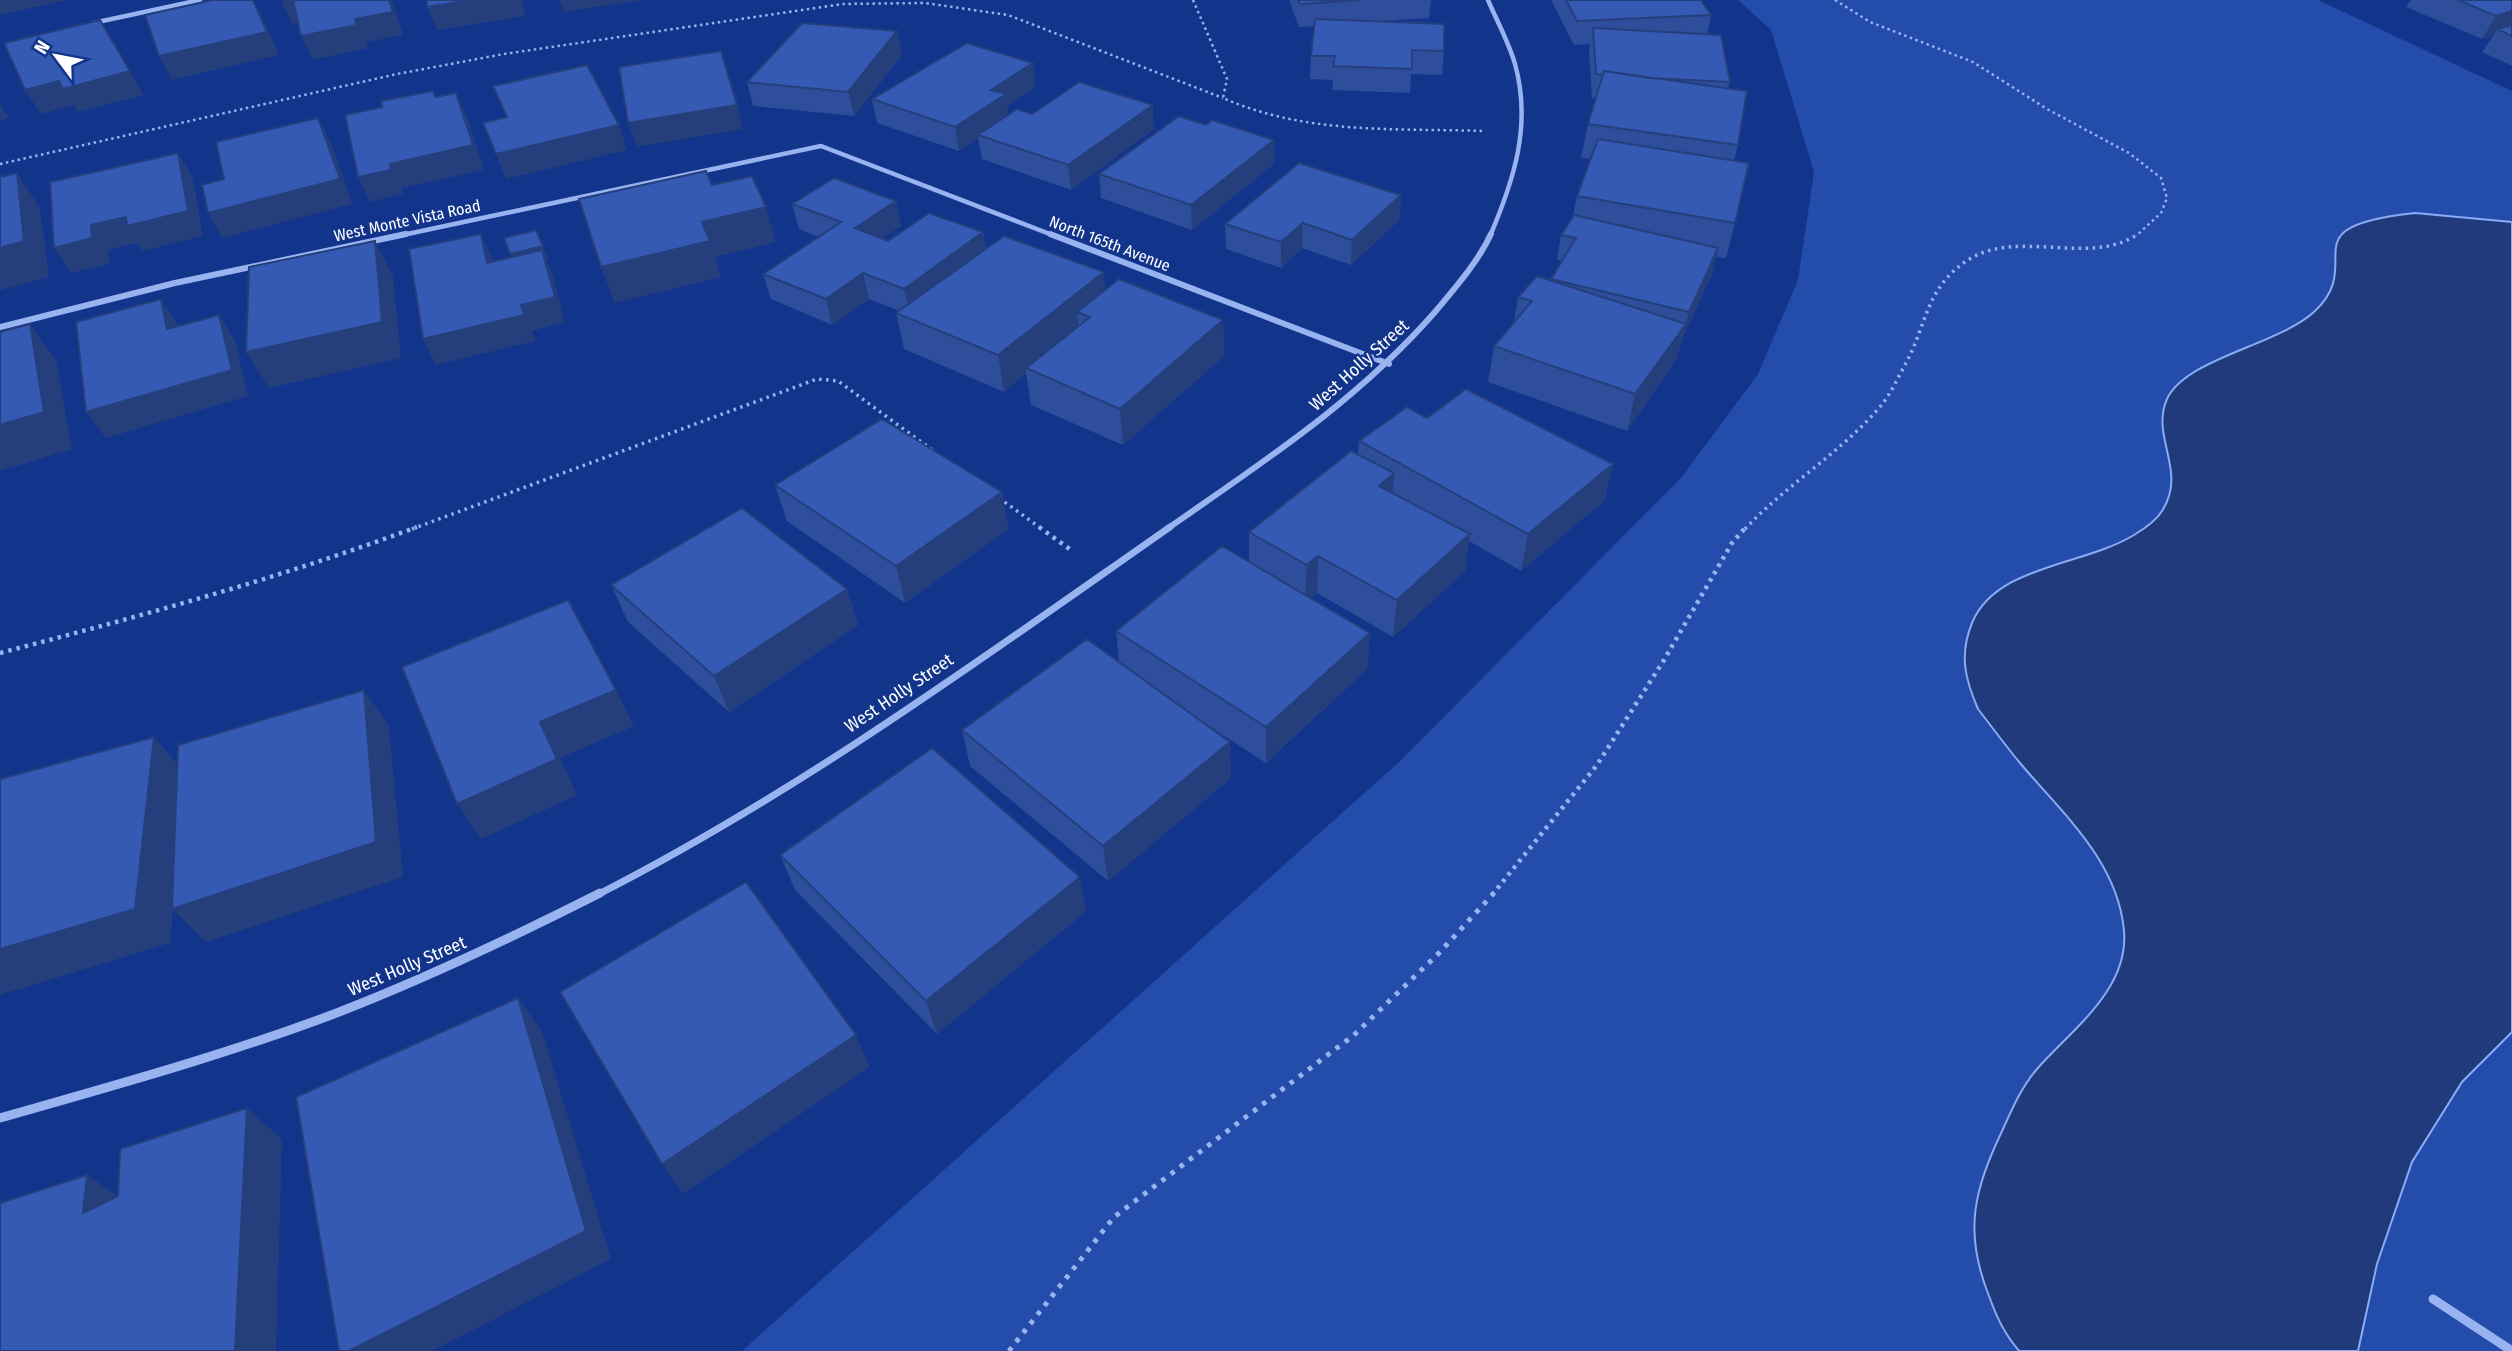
<svg xmlns="http://www.w3.org/2000/svg" width="2512" height="1351" font-family="'Fira Sans Condensed',sans-serif">
<rect width="100%" height="100%" fill="#12348b"/>
<path fill="#234cab" d="M1738,0h580l194,91v1260h-1770l658,-590 281,-283 77,-104 40,-94 16,-108 -43,-142z"/>
<path fill="#203a7b" stroke="#8aabf5" stroke-width="2" d="M2415,213l97,9v810l-50,50 -50,80 -35,102 -19,87h-339c-15,-18 -22,-33 -30,-55 -26,-65 -15,-106 14,-167 9,-20 19,-43 34,-60 34,-39 92,-79 87,-138 -6,-70 -62,-118 -104,-168 -15,-18 -28,-36 -42,-54 -13,-30 -19,-54 -6,-86 24,-58 111,-57 162,-88 10,-6 22,-14 28,-24 26,-40 -12,-74 5,-112 19,-41 112,-54 148,-88 53,-50 -31,-84 100,-98z"/>
<g fill="none" stroke-linecap="round" stroke-linejoin="round">
<path stroke="#99b3f1" stroke-width="2.5" stroke-dasharray="2.5 3.5" stroke-linecap="butt" d="M1193,0l34,79 -4,19c84,37 172,30 262,33
M1835,0l35,22 103,40 74,47 82,44 32,25 6,20 -6,15 -25,23
M0,164l397,-90 107,-20 339,-50 82,-1 83,12 215,83"/>
<path stroke="#99b3f1" stroke-width="3.5" stroke-dasharray="2.5 4.5" stroke-linecap="butt" d="M999,498l43,31
M412,529l405,-150 21,2 97,71
M1745,529c41,-44 94,-75 134,-121 11,-12 19,-31 27,-45 21,-39 20,-76 62,-103 49,-32 122,7 170,-26"/>
<path stroke="#99b3f1" stroke-width="4.5" stroke-dasharray="3.5 5" stroke-linecap="butt" d="M1039,527l32,23
M0,653c141,-37 280,-75 417,-126
M1492,895l105,-130 67,-105 68,-117 14,-16"/>
<path stroke="#99b3f1" stroke-width="5" stroke-dasharray="4.5 7" stroke-linecap="butt" d="M1009,1351l105,-134 240,-182 86,-83 54,-59"/>
<path stroke="#99b3f1" stroke-width="4.5" d="M1488,0c9,21 21,43 27,64 17,61 -1,116 -25,172
M93,23l107,-23
M398,236l423,-90 234,90"/>
<path stroke="#99b3f1" stroke-width="6" d="M1050,234l339,130
M0,327l175,-44 231,-49
M1167,529c97,-68 189,-127 268,-217 20,-24 43,-50 56,-78"/>
<path stroke="#99b3f1" stroke-width="7" d="M597,895c202,-103 387,-238 573,-368"/>
<path stroke="#99b3f1" stroke-width="9" d="M0,1118c112,-32 225,-63 334,-104 91,-35 179,-77 266,-121
M2433,1299l79,52"/>
</g>
<path fill="#2e4d9a" d="M1289,0h142l-2,18 -49,3 64,30 -2,24 -31,-1 -1,19 -78,-3 1,-10 -23,-1 1,-23 4,-30 -16,1z
M1551,0h150l10,15 -4,19 23,48 -2,6 10,57 -4,16 1,62 -9,35 -10,-1 -4,17 -29,63 -7,23 -49,71 -139,-49 6,-36 20,-25 4,-24 33,-16 11,-20 -5,-1 4,-25 12,-20 4,-19 13,-37 -9,-1 7,-34 7,-26h-3l-3,-47 1,-7 -16,1z
M2411,0h101v66l-30,-14 11,-16 -11,3 -76,-32z
M897,31l5,24 -48,61 -101,-10 -6,-24z
M1033,63l2,24 -28,19 1,9 24,-1 122,15 -83,61 -89,-31 -4,-21 -19,13 -82,-28 -5,-24z
M1274,164l-82,66 -91,-32 -2,-24z
M1401,195l-2,25 -48,45 -49,-17 -21,20 -55,-19 -1,-25z
M792,204l109,22 -19,12 6,3 95,-9 3,17 119,41 118,30 1,36 -101,89 -92,-40 -5,-32 -22,19 -100,-43 -8,-36 4,-2 -31,-12 -37,26 -61,-26 -8,-25 56,-37 -20,-8z
M1427,418l186,46 -9,37 -83,70 -52,-30 -4,30 -72,66 -76,-44 -7,5 60,35 -3,36 -101,94 -77,-50 42,65 -123,103 -138,-115 -8,-36 157,-68 -3,-31 133,-69v-30l109,-78 1,-13z
M775,485l227,7 6,37 -103,74 -118,-82z
M611,585l236,4 11,36 -129,87 -101,-90z
M780,855l306,56 -149,123 -142,-144z"/>
<path fill="#253f7d" d="M0,0h67l-67,15z
M253,0l6,10 20,45 -107,25 -13,-24z
M285,0h8l11,21 -12,3 -11,-23z
M389,0h3l11,35 -37,7 2,6 -55,12 -12,-24 54,-17z
M473,0h50l2,16 -88,14 -10,-23z
M559,0h83l-78,12z
M2512,11v18h-15l-4,7 -11,3 14,-23z
M897,31l5,24 -48,61 -6,-24z
M1033,63l2,24 -28,19 2,12 -31,17v3l-19,13 -4,-24 36,-37z
M130,71l14,24 -66,17 -4,-7 -33,9 -16,-24 34,-9z
M456,93l11,24 17,53 -82,18 1,6 -33,8 -12,-25 32,-13z
M0,103l9,15 -9,2z
M737,105l6,24 -106,18 -9,-24z
M1153,105l1,24 -83,61 -3,-25z
M318,118l13,24 21,62 -130,34 -14,-25z
M619,125l8,25 -121,29 -10,-25z
M1274,140v24l-82,66 -1,-25z
M178,153l15,25 10,58 -60,15 -6,-8 -29,7 1,14 -38,9 -17,-25 37,-23z
M17,173l23,35 9,69 -49,13v-42z
M1401,195l-2,25 -48,45 1,-25z
M896,201l5,25 -41,27 -5,-25z
M766,207l10,35 -61,15 6,20 -106,26 -14,-36 101,-45z
M1303,223l-1,25 -21,20v-26z
M983,232l4,25 -77,58 -6,-26z
M481,234l11,25 7,29 -12,-25z
M375,241l18,35 8,82 -132,30 -23,-36z
M543,246l6,13h-3l7,16 12,47 -33,9 3,10 -99,24 -13,-26 98,-34 -5,-38 -6,-13z
M1718,248l-6,26 -29,63 -7,23 -49,71 8,-37 50,-69 4,-13z
M1104,272l3,36 -17,9 -13,-5 2,19 -53,37v5l-22,19 -6,-37z
M863,273l6,26 -37,26 -6,-26z
M161,299l17,26 6,30 -17,-26z
M219,315l16,26 13,55 -142,42 -20,-26z
M1223,320l1,36 -101,89 -3,-36z
M30,324l26,36 16,89 -72,22v-46z
M1613,464l-9,37 -83,70 7,-37z
M1394,473l-3,37 -12,-24z
M1002,492l6,37 -103,74 -9,-37z
M1470,534l-5,37 -72,66 4,-37z
M1318,556l-1,37 -12,9 2,-37z
M847,589l11,36 -129,87 -15,-36z
M1370,633l-3,36 -101,94v-36z
M364,690l25,36 14,151 -197,65 -33,-32 -3,33 -170,52v-46l154,-212 31,36z
M616,690l18,36 -74,32 17,37 -96,44 -24,-35 83,-82z
M1230,742l1,36 -123,103 -5,-35z
M1080,877l6,34 -149,123 -11,-33z
M518,998l24,33 69,228 -179,92h-83z
M856,1035l14,32 -187,127 -21,-30z
M247,1108l35,31 -6,212h-41z
M87,1175l42,29 -46,9z"/>
<path fill="#355ab3" stroke="#253f7d" stroke-width="2" d="M213,0h40l14,32 -108,24 -14,-41z
M293,0h96l4,12 -38,7 2,6 -56,11z
M427,0h46l-46,7z
M1298,0h61l-59,4z
M1566,0h135l10,15 -134,6z
M2458,0h54v11l-16,5z
M1315,19l129,5v27l-32,-1v19l-79,-3 2,-10h-24z
M100,20l30,51 -67,18 -4,-8 -34,9 -21,-47z
M802,23l95,8 -49,61 -101,-10z
M2512,25v11l-15,-7z
M1593,28l128,7 9,47 -81,-4 -45,-7 -1,4 -7,-1z
M967,43l66,20 -42,27 15,4 -51,33 -83,-28z
M721,51l16,54 -109,18 -9,-56z
M587,65l32,60 -123,29 -13,-31 24,-6 -14,-31z
M1604,71l143,20 -9,54 -150,-21z
M1079,82l74,23 -85,60 -90,-30 39,-26 15,5z
M433,91l2,6 21,-4 17,52 -83,19 1,6 -33,7 -13,-62 37,-8 -1,-6z
M1179,116l27,9 6,-5 62,20 -83,65 -92,-31z
M318,118l22,61 -132,34 -6,-28 22,-6 -8,-37z
M1598,139l151,24 -14,60 -158,-27z
M178,153l10,58 -61,15 -1,-9 -35,8 1,13 -38,10 -4,-66z
M1299,163l102,32 -49,45 -49,-17 -22,19 -56,-18z
M706,171l6,14 40,-9 14,31 -64,15 8,19 -109,26 -22,-68z
M17,173l7,68 -24,7v-71z
M834,178l62,23 -41,27 33,13 41,-28 54,19 -79,57 -41,-16 -37,26 -63,-25 78,-52 -49,-18z
M1574,215l144,33 -29,64 -138,-33 25,-41 -15,-3z
M536,230l7,16 -33,8 -6,-16z
M481,234l6,29 55,-13 13,47 -34,8 3,10 -101,24 -14,-90z
M1004,236l100,36 -106,83 -102,-42z
M375,241l7,81 -136,30 3,-85z
M1537,276l149,48 -51,70 -141,-48 38,-45 -14,-4z
M1119,279l104,41 -103,89 -94,-41 64,-51 -13,-5z
M161,299l6,30 52,-14 13,55 -146,42 -10,-90z
M30,324l14,88 -44,13v-93z
M1466,389l147,75 -85,70 -169,-93 48,-34 20,11z
M882,419l120,73 -106,74 -121,-81z
M1351,451l43,22 -15,13 91,48 -73,66 -79,-44 -11,9 -58,-33z
M742,508l105,81 -133,87 -103,-91z
M1222,546l148,87 -104,94 -150,-96z
M568,600l48,90 -76,32 17,37 -100,45 -55,-137z
M1087,639l143,103 -127,104 -141,-116z
M364,690l12,152 -204,67 6,-164z
M154,737l-19,172 -135,40v-170z
M932,748l148,129 -154,124 -146,-146z
M746,882l110,153 -194,129 -102,-172z
M518,998l68,233 -237,120h-10l-43,-254z
M247,1108l-12,243h-235v-148l87,-28 -4,38 35,-17 2,-47z"/>
<g text-anchor="middle" stroke-width="5" stroke-linejoin="round" paint-order="stroke">
<g font-size="16" fill="#fff" stroke="#12348b">
<text transform="translate(407 220) rotate(-12)" y="6">West Monte Vista Road</text>
<text transform="translate(1110 243) rotate(21)" y="6">North 165th Avenue</text>
</g>
<g font-size="18" fill="#fff" stroke="#12348b">
<text transform="translate(1359 365) rotate(-42)" y="6">West Holly Street</text>
<text transform="translate(899 693) rotate(-34)" y="6">West Holly Street</text>
<text transform="translate(407 966) rotate(-23)" y="6">West Holly Street</text>
</g>
</g>
<g transform="translate(56 56) rotate(302)" stroke="#12348b" stroke-width="5" paint-order="stroke">
<path d="M0-5L12 26L0 18L-12 26Z" fill="#ffffff"/>
<text y="-10" font-size="19" font-weight="bold" text-anchor="middle" fill="#ffffff">N</text>
</g>
</svg>
